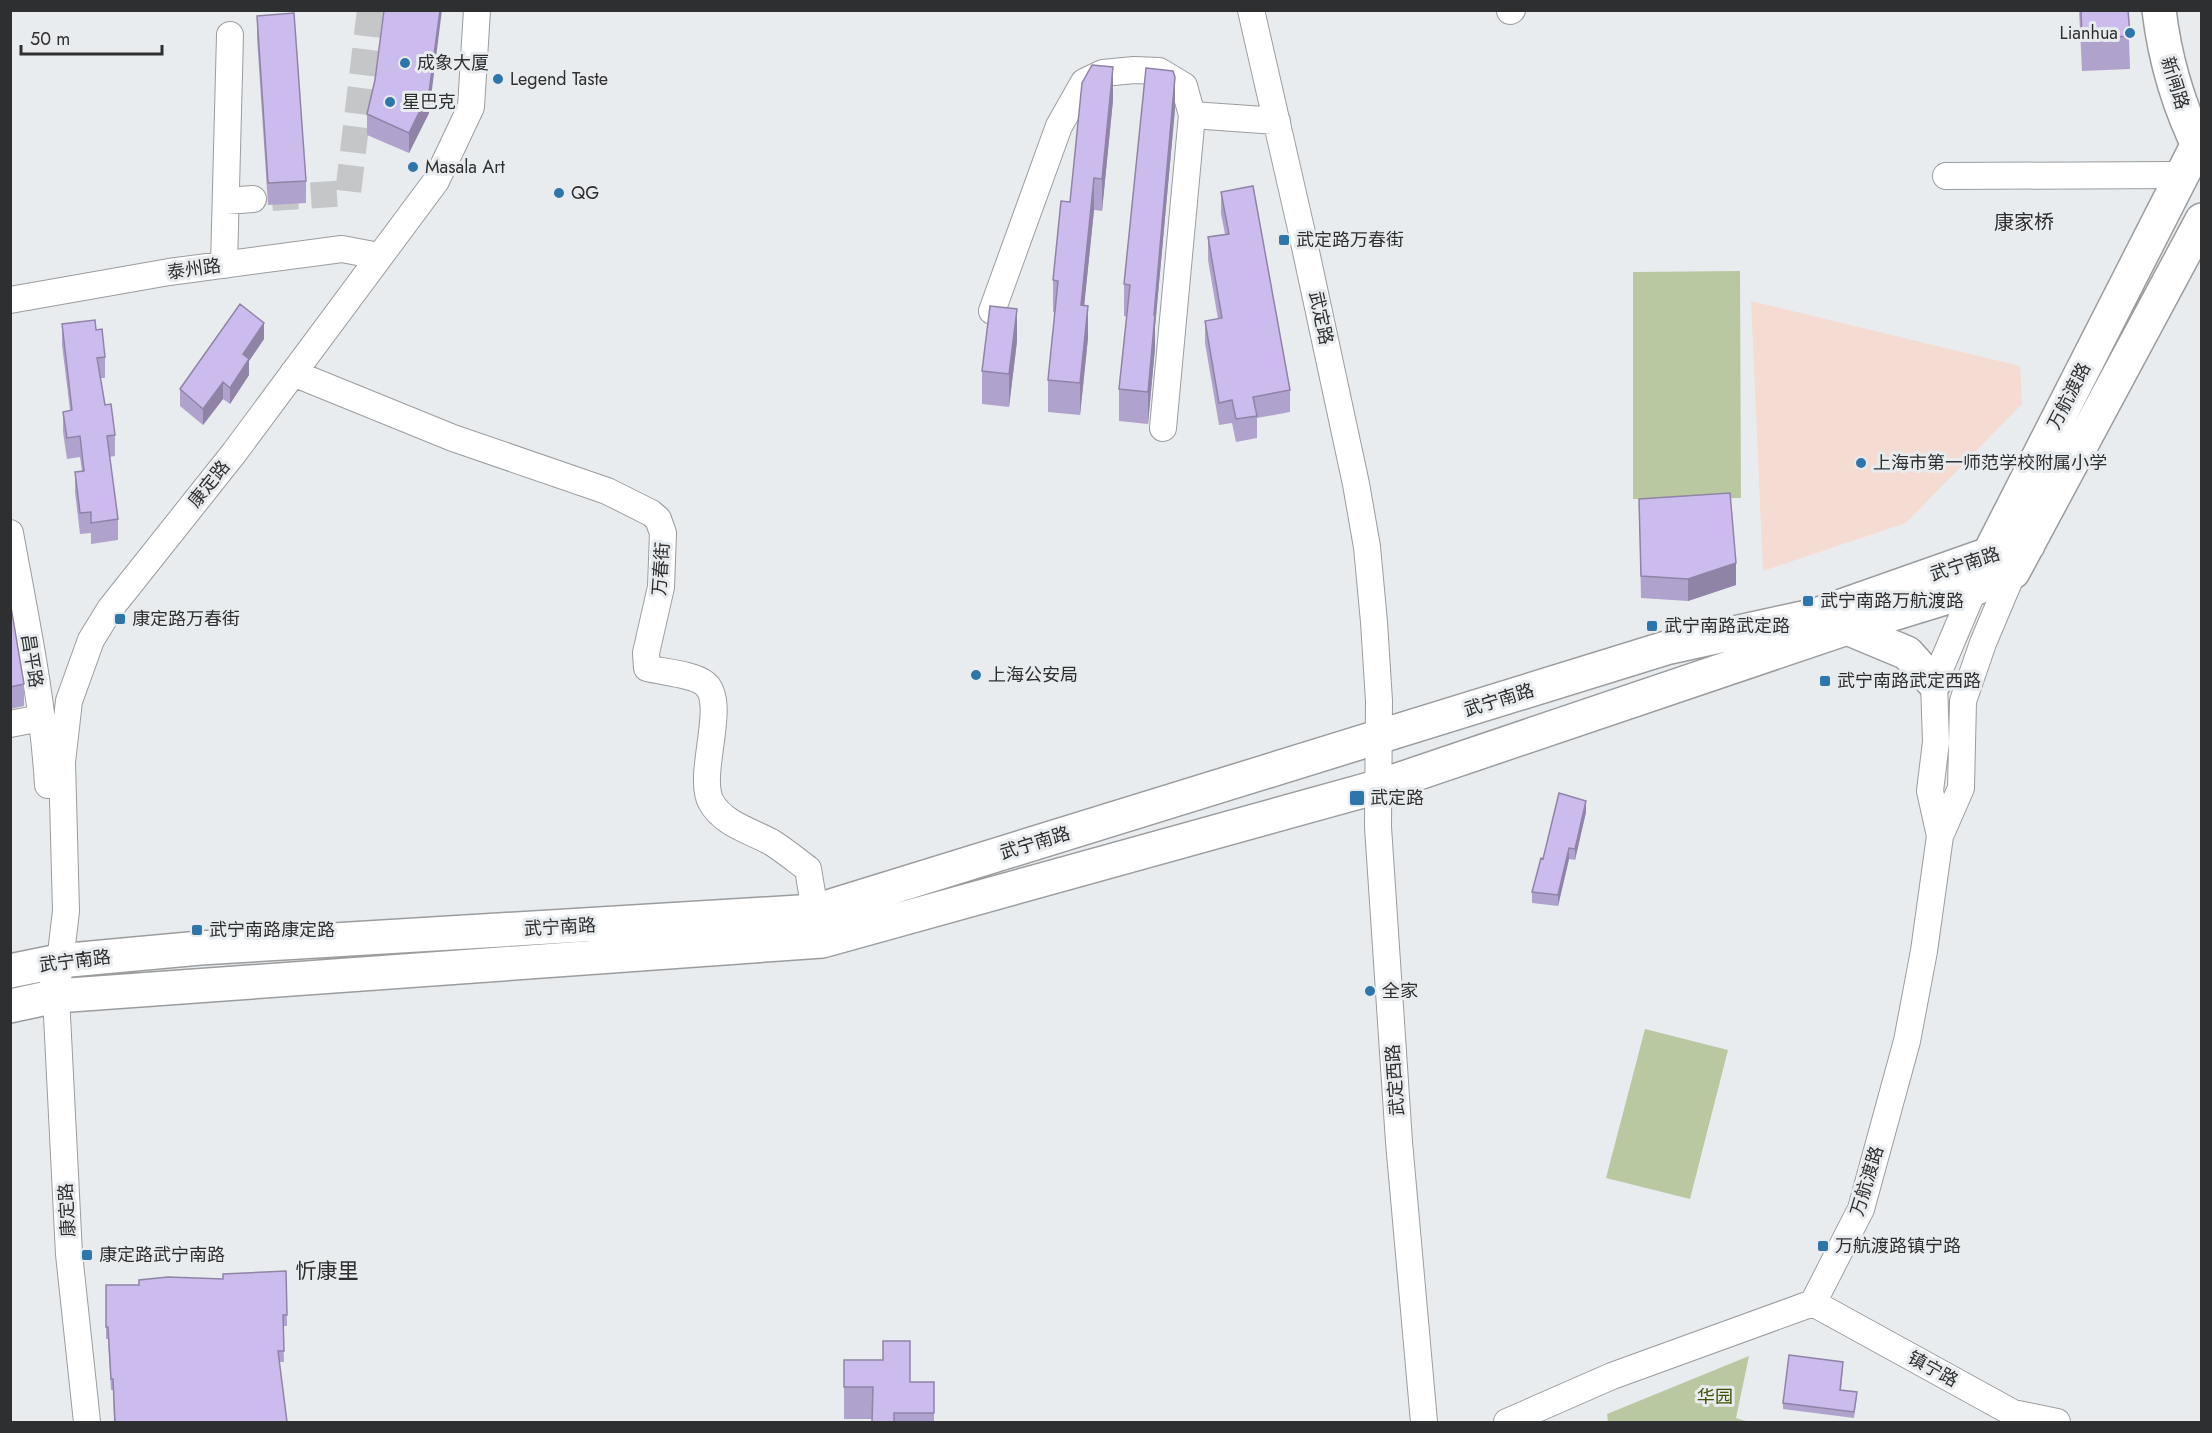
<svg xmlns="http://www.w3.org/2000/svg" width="2212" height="1433" font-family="Jost,'Noto Sans SC',sans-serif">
<rect width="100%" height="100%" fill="#e9ecee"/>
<path fill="#f4dcd3" d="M1751,301l269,65 2,38 -116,119 -143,48z"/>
<path fill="#bac8a1" d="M1740,271l1,227 -108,1v-227z
M1645,1029l83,21 -38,149 -84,-21z
M1749,1356l-13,62 13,4h-141l-1,-8z"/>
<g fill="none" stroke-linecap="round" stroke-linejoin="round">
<path stroke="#c4c6c8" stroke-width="26" stroke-dasharray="26 13" stroke-linecap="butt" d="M272,198l76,-5 22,-183"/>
<defs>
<path id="minor" d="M1251,10l51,223 54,251 11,63 7,75 5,79 -1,126 21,315 25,280
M1510,11l2,-1
M1192,115l85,6
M1946,176l234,-1
M226,201l27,-2
M224,265l6,-230
M10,300l159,-28 173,-23 37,7
M992,311l67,-185 25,-44 19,-9 31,-3 25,1 25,15 8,29 -29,313
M293,373l160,65 154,53 44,22 7,6 5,14 -2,54 -15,66 1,15c15,4 45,6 57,15 25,18 -8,91 7,119 12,22 40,29 60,40 13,8 25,18 37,27l7,42
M10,533c15,83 33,167 38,252
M10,724l31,-6
M1940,836l-10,-45 6,-49 -2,-59 45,-106
M53,980l3,16 13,258 18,168
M56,996l10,-85 -4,-149 7,-61 22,-61 19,-31 124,-156 202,-272 35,-74 6,-97
M1813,1303l200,110 44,9
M1507,1422l105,-46 201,-73 48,-94 46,-168 17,-90 16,-115 21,-48 2,-87 20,-58 30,-71"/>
<path id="major" d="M2159,10c6,50 20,98 43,143
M1989,554l213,-418
M1847,628l60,25 27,30
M10,971l49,-10 141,-13 615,-37 851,-263 150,-33 173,-61 39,-9
M10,1006l46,-10 766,-55 555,-154 470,-159 127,-39 39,-17 189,-352"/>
</defs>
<use href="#minor" stroke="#9a9c9e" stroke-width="28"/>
<use href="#major" stroke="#9a9c9e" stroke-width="36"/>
<use href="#minor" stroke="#fff" stroke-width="26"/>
<use href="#major" stroke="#fff" stroke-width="33"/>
</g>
<path fill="#afa2cc" d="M2079,10h49l2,59 -48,2z
M257,16l49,165v22l-38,2 -11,-167z
M1113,100l-11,111 -8,-1 -10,95 4,33 -8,77 -32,-3v-32l7,-67 -2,-1v-32l17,-78z
M1175,109l-20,218v21l-7,76 -29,-3v-32l8,-72 -3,-1v-32z
M429,113l-20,40 -42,-18v-21z
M1221,192l69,198v22l-33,6v20l-21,4 -4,-19 -13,2 -14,-82v-22l13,-2 -10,-59v-23l17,-3 -4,-20z
M62,324l34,6 9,27v21h-5l5,27 10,30v21l-6,1 9,62v21l-27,4v-11l-11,1 -5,-42v-20l7,-1 -2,-14 -13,2 -4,-27v-20l7,-2 -8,-65z
M264,339l-15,22v14l-19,29 -7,-5 -20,26 -23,-19v-17z
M1017,341l-8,66 -27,-3v-33z
M1639,499l97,86 -48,16 -47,-3z
M10,601l14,83v22l-14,3z
M1586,812l-11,48 -6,-1 -11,47 -26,-3v-11l11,-33z
M286,1271l1,55h-4l1,36h-5l8,60h-173l-1,-32h-2l-3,-51h-2v-54h33l84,-6z
M844,1360l66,22h24v40h-62v-3h-28z
M1843,1368l-2,22 16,7 -3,21 -71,-9v-6z"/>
<path fill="#8f84a6" d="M440,10h2l-13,103 -20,40v-20z
M1113,67v33l-11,111v-32z
M1175,77v32l-20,218v21l-7,76v-32l6,-77z
M1094,178v32l-13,127v-32z
M1088,306v32l-8,77v-32z
M1017,309v32l-8,66v-33z
M264,323v16l-15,22v14l-19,29v-16l13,-34z
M223,382v17l-20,26v-16z
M1736,563v22l-48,16v-22z
M1586,801v11l-11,48v-11z
M1569,848v11l-11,47v-11z"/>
<path fill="#ccbced" stroke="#8f84a6" stroke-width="1.5" d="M384,10h56l-11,82 -20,41 -42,-19 8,-34z
M2081,10h47l2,26 -48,3z
M294,13l12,168 -38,2 -11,-167z
M1092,65l21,2 -11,112 -8,-1 -13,127 7,1 -8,77 -32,-3 10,-99 -5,-1 8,-79 9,1 12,-119z
M1146,68l27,3 2,6 -21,238h1l-7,77 -29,-3 11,-104 -6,-1z
M1253,186l37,204 -37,7 4,19 -21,3 -4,-19 -13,3 -14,-82 17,-3 -14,-81 21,-3 -8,-42z
M240,304l24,19 -21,31 6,5 -19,29 -7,-6 -20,27 -23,-20z
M990,306l27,3 -8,65 -27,-3z
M95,320l1,10 6,-1 3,28 -8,1 8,47 6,-1 4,31 -8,1 11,83 -27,4v-11l-11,1 -5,-41 9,-1 -4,-35 -13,2 -4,-26 9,-2 -10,-86z
M1730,493l6,70 -48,16 -47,-3 -2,-77z
M10,601l14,83 -14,3z
M1559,793l27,8 -11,48 -6,-1 -11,47 -26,-3 9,-34 2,1z
M286,1271l1,44h-4l1,36h-6l9,71h-172l-2,-43h-2l-3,-52h-2v-42h33v-5l29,-3 55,2v-5z
M883,1341h27v41h24v31h-40v9h-22l1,-35h-29v-27h39z
M1789,1355l54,7 -3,28 17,2 -3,20 -71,-9z"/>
<g fill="#2e76aa" stroke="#e9ecee" stroke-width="2">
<circle cx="2130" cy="33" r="6"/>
<circle cx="405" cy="63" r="6"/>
<circle cx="498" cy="79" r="6"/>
<circle cx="390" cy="102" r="6"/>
<circle cx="413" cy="167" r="6"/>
<circle cx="559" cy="193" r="6"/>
<rect x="1278" y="234" width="12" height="12" rx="3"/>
<circle cx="1861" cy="463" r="6"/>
<rect x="1802" y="595" width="12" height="12" rx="3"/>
<rect x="114" y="613" width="12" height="12" rx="3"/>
<rect x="1646" y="620" width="12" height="12" rx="3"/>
<circle cx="976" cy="675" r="6"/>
<rect x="1819" y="675" width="12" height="12" rx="3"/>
<rect x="1349" y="790" width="16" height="16" rx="3"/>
<rect x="191" y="924" width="12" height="12" rx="3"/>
<circle cx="1370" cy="991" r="6"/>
<rect x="1817" y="1240" width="12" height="12" rx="3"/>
<rect x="81" y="1249" width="12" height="12" rx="3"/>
</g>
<g text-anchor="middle" stroke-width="6" stroke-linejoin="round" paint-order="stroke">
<g font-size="18" fill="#2e2f30" stroke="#e9ecee" text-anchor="start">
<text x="2118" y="39" text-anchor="end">Lianhua</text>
<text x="417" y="69">成象大厦</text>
<text x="510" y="85">Legend Taste</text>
<text x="402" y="108">星巴克</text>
<text x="425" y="173">Masala Art</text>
<text x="571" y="199">QG</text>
<text x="1296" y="246">武定路万春街</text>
<text x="1873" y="469">上海市第一师范学校附属小学</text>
<text x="1820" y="607">武宁南路万航渡路</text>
<text x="132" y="625">康定路万春街</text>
<text x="1664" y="632">武宁南路武定路</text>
<text x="988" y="681">上海公安局</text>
<text x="1837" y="687">武宁南路武定西路</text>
<text x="1370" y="804">武定路</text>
<text x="209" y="936">武宁南路康定路</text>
<text x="1382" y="997">全家</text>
<text x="1835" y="1252">万航渡路镇宁路</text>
<text x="99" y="1261">康定路武宁南路</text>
</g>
<g font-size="18" fill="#2e2f30" stroke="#e9ecee">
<text transform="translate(2175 83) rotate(73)" y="6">新闸路</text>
<text transform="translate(194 269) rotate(-8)" y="6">泰州路</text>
<text transform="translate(1321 318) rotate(78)" y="6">武定路</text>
<text transform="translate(2069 396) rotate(-63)" y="6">万航渡路</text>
<text transform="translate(209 484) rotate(-51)" y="6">康定路</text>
<text transform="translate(1965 564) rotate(-18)" y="6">武宁南路</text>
<text transform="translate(661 569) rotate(-86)" y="6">万春街</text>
<text transform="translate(32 661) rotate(81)" y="6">昌平路</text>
<text transform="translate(1499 700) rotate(-17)" y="6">武宁南路</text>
<text transform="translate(1035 843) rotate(-17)" y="6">武宁南路</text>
<text transform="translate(560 927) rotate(-3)" y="6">武宁南路</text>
<text transform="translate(75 961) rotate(-7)" y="6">武宁南路</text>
<text transform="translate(1395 1080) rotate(-94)" y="6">武定西路</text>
<text transform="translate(1867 1181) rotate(-73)" y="6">万航渡路</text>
<text transform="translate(67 1210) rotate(-93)" y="6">康定路</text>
<text transform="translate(1933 1369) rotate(29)" y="6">镇宁路</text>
</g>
<g font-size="18" fill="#405202" stroke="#e9ecee">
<text x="1715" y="1403">华园</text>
</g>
<g font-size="20" fill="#2e2f30" stroke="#e9ecee">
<text x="2024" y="229">康家桥</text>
</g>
<g font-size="21" fill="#2e2f30" stroke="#e9ecee">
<text x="327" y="1278">忻康里</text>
</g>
</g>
<rect width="2212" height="1433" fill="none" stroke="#2e2f30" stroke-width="24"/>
<path d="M21 45v9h141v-9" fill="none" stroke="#2e2f30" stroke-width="3"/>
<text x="30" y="45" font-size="18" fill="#2e2f30" stroke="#e9ecee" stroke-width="4.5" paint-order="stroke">50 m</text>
</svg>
